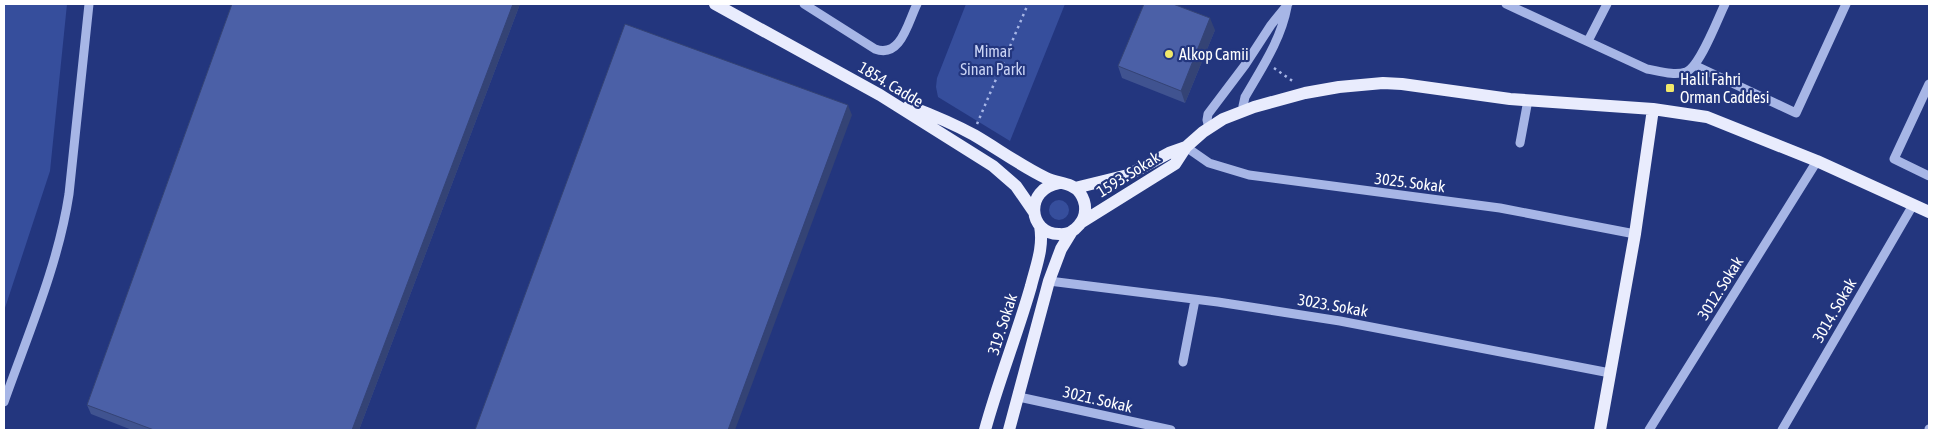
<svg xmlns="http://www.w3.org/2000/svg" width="1933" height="434" font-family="'Asap Condensed',sans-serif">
<rect width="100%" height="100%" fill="#23367e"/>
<path fill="#364e9c" d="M4,4h63l-17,167 -46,140z
M966,4h99l-55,137 -72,-44 -2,-10 1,-9z
M1049 210a10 10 0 1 1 20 0a10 10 0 1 1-20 0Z"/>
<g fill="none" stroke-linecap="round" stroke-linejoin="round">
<path stroke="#a7b6e6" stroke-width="2.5" stroke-dasharray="2.5 4" stroke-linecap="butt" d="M1274,68l20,14
M977,124l51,-120"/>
<path stroke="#a7b6e6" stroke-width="9" d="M804,4l71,45c26,10 33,-27 42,-45
M1506,4l141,65c12,2 27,7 39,3 14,-5 32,-54 39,-68
M1588,41l19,-37
M1694,65l102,48 50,-109
M1929,84l-35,75 35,17
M1245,111l-2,-5 2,-9c16,-28 36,-57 42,-90
M1209,128l-2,-8 1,-6 37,-49 26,-40 17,-21
M1520,143l8,-43
M1186,147l23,16 40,12 251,33 135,26
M1049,281l169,21 122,19 270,52
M1183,362l12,-62
M1019,397l152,33
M4,402c24,-68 54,-136 65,-208l20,-190
M1649,430l168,-269
M1782,430l131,-225
M1929,430v-1"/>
<path stroke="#e9ecfd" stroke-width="12" d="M715,4l165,91 113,71 23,20 18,26
M909,106c21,8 45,18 65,29 24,14 47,31 72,43 12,6 26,4 34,15 7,10 7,23 -1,32 -5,6 -12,10 -20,9 -31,0 -35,-45 0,-51
M1075,188l53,-13 41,-22 17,-6
M1082,222l93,-58 11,-17 17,-15 20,-13 31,-12 51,-14 34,-6 44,-4 19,1 108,15 143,10 54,8 110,44 112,51
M985,430c13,-48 32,-95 46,-144 5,-20 13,-39 9,-60
M1009,430l40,-149 12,-32 11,-18
M1600,430l35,-196 18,-125"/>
</g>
<path fill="#405390" d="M232,4h288l-161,426h-227l-41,-16 -4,-9z
M1215,30l-30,73 -63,-25 -4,-12z"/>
<path fill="#344375" d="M513,4h7l-161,426h-7z
M1210,18l5,12 -30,73 -4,-12z
M848,105l4,10 -117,315h-7z"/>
<path fill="#4b60a7" stroke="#344375" d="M232,4h281l-161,426h-198l-67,-25z
M1144,4h29l37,14 -29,73 -63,-25z
M625,24l223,81 -120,325h-253z"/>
<g fill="#f1e86a" stroke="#23367e" stroke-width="2">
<circle cx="1169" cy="54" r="5"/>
<rect x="1665" y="83" width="10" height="10" rx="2.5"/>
</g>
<g text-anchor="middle" stroke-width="4.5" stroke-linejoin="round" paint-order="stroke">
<g font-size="16" fill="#cbd4f5" stroke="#23367e">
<text x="993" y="57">Mimar<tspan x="993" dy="18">Sinan Parkı</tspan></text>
</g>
<g font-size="16" fill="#fff" stroke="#23367e" text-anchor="start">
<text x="1179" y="60">Alkop Camii</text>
<text x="1680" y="85">Halil Fahri<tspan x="1680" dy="18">Orman Caddesi</tspan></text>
</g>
<g font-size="16" fill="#fff" stroke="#23367e">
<text transform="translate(891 84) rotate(31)" y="6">1854. Cadde</text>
<text transform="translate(1128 174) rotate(-32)" y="6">1593. Sokak</text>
<text transform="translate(1410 182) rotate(7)" y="6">3025. Sokak</text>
<text transform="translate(1720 288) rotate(-58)" y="6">3012. Sokak</text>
<text transform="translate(1333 305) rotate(10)" y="6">3023. Sokak</text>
<text transform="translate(1834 310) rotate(-60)" y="6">3014. Sokak</text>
<text transform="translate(1002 324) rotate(-72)" y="6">319. Sokak</text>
<text transform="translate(1098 399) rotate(13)" y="6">3021. Sokak</text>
</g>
</g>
<rect width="1933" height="434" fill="none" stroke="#ffffff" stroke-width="10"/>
</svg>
